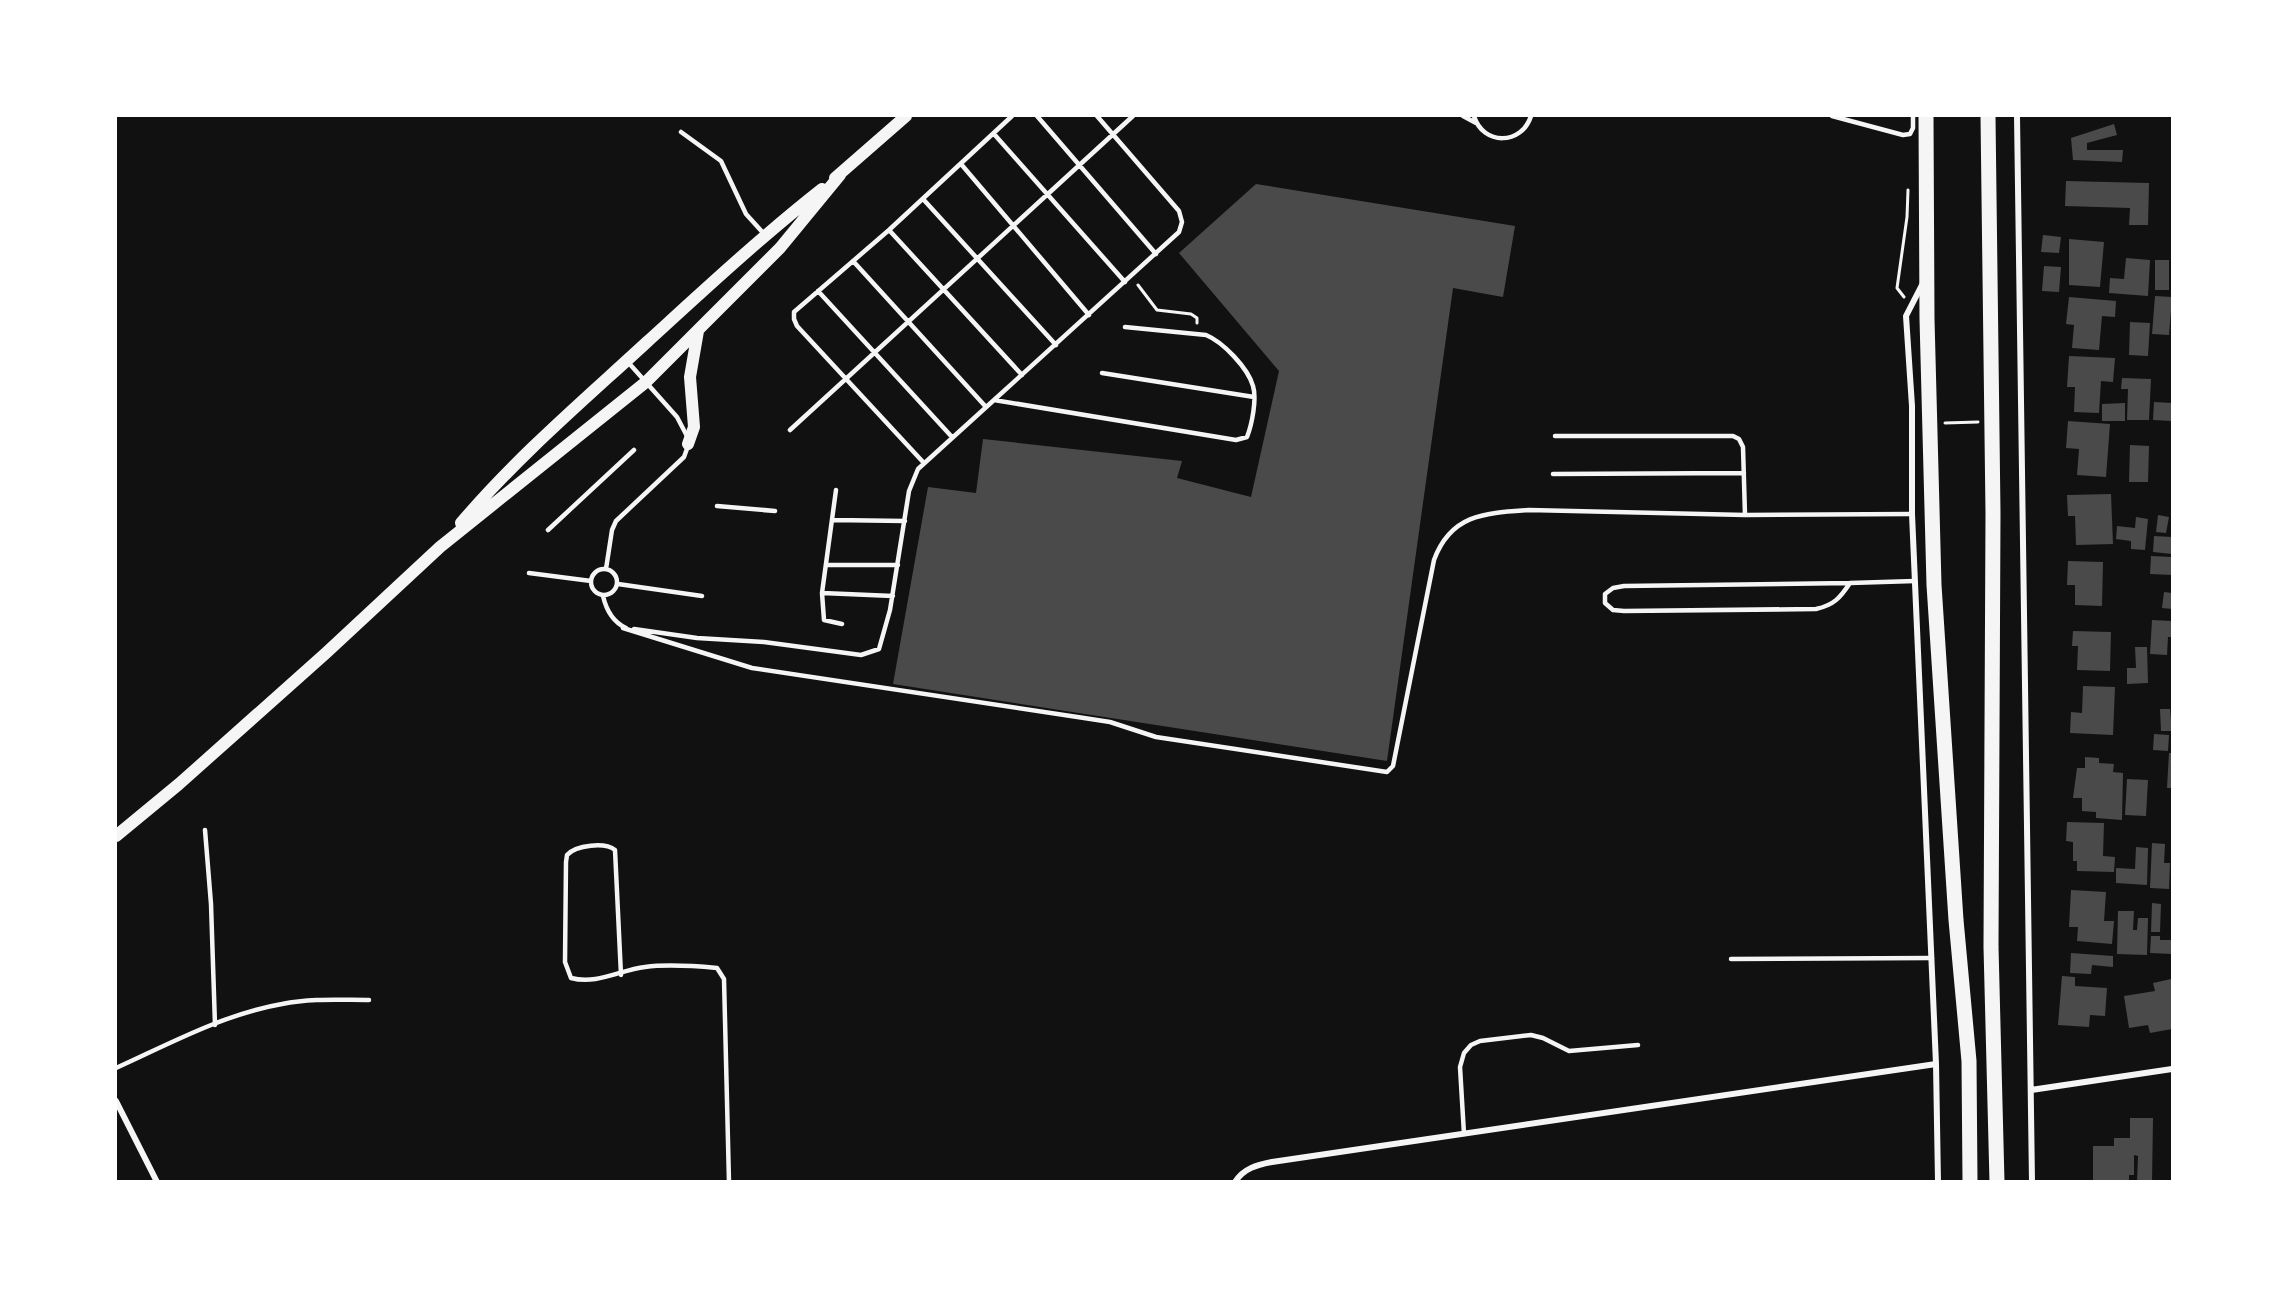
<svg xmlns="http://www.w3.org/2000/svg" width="2288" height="1297" font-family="'Nunito Sans',sans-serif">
<rect width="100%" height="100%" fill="#111"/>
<path fill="#4a4a4a" d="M2114,124l3,11 -30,8v7h36l-1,12 -49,-2 -2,-22z
M2066,181l83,2 -1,42h-19l1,-17 -65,-2z
M1256,184l259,42 -12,71 -50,-9 -66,473 -494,-77 35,-197 48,6 7,-54 199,22 -5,17 74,19 28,-126 -100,-118z
M2043,235l18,2 -2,16 -18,-1z
M2069,239l35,3 -4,45 -31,-2z
M2126,258l24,2 -2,36 -39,-3 1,-15 14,1z
M2155,260h14v30h-14z
M2044,266l17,1 -2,25 -17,-1z
M2155,296l17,1 -3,38 -17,-1z
M2069,297l47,4 -1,16 -13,-1 -3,34 -27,-2 2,-23 -8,-1z
M2130,322l20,1 -2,33 -19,-1z
M2069,356l46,2 -2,24 -12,-1 -2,32 -25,-1 1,-25h-8z
M2122,378l29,1 -2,41h-22l1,-31h-7z
M2154,402l18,1v18l-19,-1z
M2125,403v18h-23v-17z
M2068,421l42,3 -4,53 -29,-2 2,-26 -13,-1z
M2130,445l19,1 -1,36h-19z
M2111,494l2,50 -37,1 -1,-29h-7l-1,-21z
M2158,515l11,2 -3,16 -10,-1z
M2136,517l12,2 -3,31 -14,-1v-8l-15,-2 1,-13 18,2z
M2154,536l18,1v17l-19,-2z
M2151,556l21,1v18l-22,-1z
M2068,561l35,1 -1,44 -27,-1v-20h-8z
M2164,592l8,1v16l-10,-1z
M2152,620l20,1v16h-4l-1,18 -17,-1z
M2073,631l38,1 -1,39 -33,-1 1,-24h-6z
M2135,647h12l1,36 -21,1v-16h9z
M2083,686l32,1 -2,48 -43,-2 1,-21 11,1z
M2160,709h10l2,22h-11z
M2154,734l15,1 -1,16 -15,-1z
M2169,753h3v35h-5z
M2085,757l14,1v5l15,1 -1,8 10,1 -1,47 -26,-2v-6l-14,-1v-13h-9l4,-30h8z
M2127,779l21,1 -2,36 -21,-1z
M2067,822l37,1 -1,33 12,1 -1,15 -37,-1v-10h-4v-19l-7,-1z
M2152,843l13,1 -1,19h6l-1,26 -19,-1z
M2136,847l12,1 -1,37 -31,-2v-15l19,1z
M2071,890l35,2 -2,29h10l-2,23 -35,-3 1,-14h-9z
M2152,903l9,1 -1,28h-9z
M2118,911h16l-1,19h4l1,-12h10l-1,37 -30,-1z
M2151,936h9v4h12v14l-22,-1z
M2071,953l42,3v11l-21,-2 -1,9 -21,-1z
M2062,976l13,1v9l32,2 -2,28 -15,-1 -1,12 -31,-2z
M2171,979l1,50 -22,4 -2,-8 -19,3 -5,-32 31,-5 -2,-8z
M2130,1118h23l-1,64h-15l1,-26 -4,-1v20h-5v6h-36v-35h21v-8h16z"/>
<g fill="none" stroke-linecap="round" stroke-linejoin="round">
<path stroke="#f5f5f5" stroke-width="3" d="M1138,285l19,25 34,4 6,4v5
M1904,297l-7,-9 10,-71 1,-27
M1945,423l33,-1"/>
<path stroke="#f5f5f5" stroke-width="4.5" d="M1037,116l119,138
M1463,116l13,7
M1474,116c9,30 48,29 57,0
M1832,116l71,19 7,-1 3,-6v-12
M681,132l40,29 25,53 19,21
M994,134l131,148
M961,164l128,151
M923,199l133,146
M889,230l133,145
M853,261l133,146
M818,291l134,146
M627,361l50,56 11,21
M1102,373l152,24
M994,400l185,-168 3,-10 -3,-11 -82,-95
M790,430l343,-314
M1555,436h178l6,3 4,8 2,68 167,-1
M923,462l-126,-136 -3,-7v-7l95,-82 123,-114
M1553,474l191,-1
M836,490l-14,103 71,3
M717,506l58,5
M833,520l72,1
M548,530l86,-80
M826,565h72
M591 582a13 13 0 1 1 26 0a13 13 0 1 1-26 0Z
M606,569l6,-39 4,-9 68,-64 4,-11
M529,573l62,8
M1850,583l-226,3 -11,2 -8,6v9l8,7 11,1 192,-2c18,-4 24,-11 34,-26l65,-2
M618,584l84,12
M822,593l2,27 18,4
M603,596c3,13 10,26 23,32
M623,628l129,40 332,50 26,4 46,15 231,35 6,-6 41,-206c17,-46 51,-47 95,-50l216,5
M634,629l63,9 67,4 97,13 18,-6 11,-39 19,-119 9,-22 76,-69 242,40 11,-3c5,-13 10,-38 6,-51 -5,-18 -30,-44 -47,-51l-81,-8
M205,830l6,74 4,121
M1731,959l201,-1
M621,975l-6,-125c-10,-8 -39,-5 -48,5l-1,7 -1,100 6,16c26,7 49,-8 74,-11 23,-3 50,-1 72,1l7,11 5,203
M116,1068c53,-24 108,-54 166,-64 29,-6 58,-4 87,-4
M1464,1134l-4,-67 4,-14 7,-8 9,-4 51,-6 12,3 26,13 69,-6"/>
<path stroke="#f5f5f5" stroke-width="6" d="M2017,116l15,1066
M1924,281l-18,35 6,90v108l24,550 2,118
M2031,1090l141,-21
M116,1101l41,81
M1235,1182c9,-14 22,-17 37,-20l664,-98"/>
<path stroke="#f5f5f5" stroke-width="12" d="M835,178l71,-62
M688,444l6,-17 -4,-50 8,-46
M461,523c56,-66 122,-122 186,-181 57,-52 114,-105 175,-153
M116,836l63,-52 147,-131 114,-106 206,-165 134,-134 60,-73"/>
<path stroke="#f5f5f5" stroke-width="15" d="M1926,116l1,203 7,266 22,335 13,141 1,121
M1988,116l5,397 -2,434 6,235"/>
</g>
<rect width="2288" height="1297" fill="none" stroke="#ffffff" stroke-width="234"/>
</svg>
